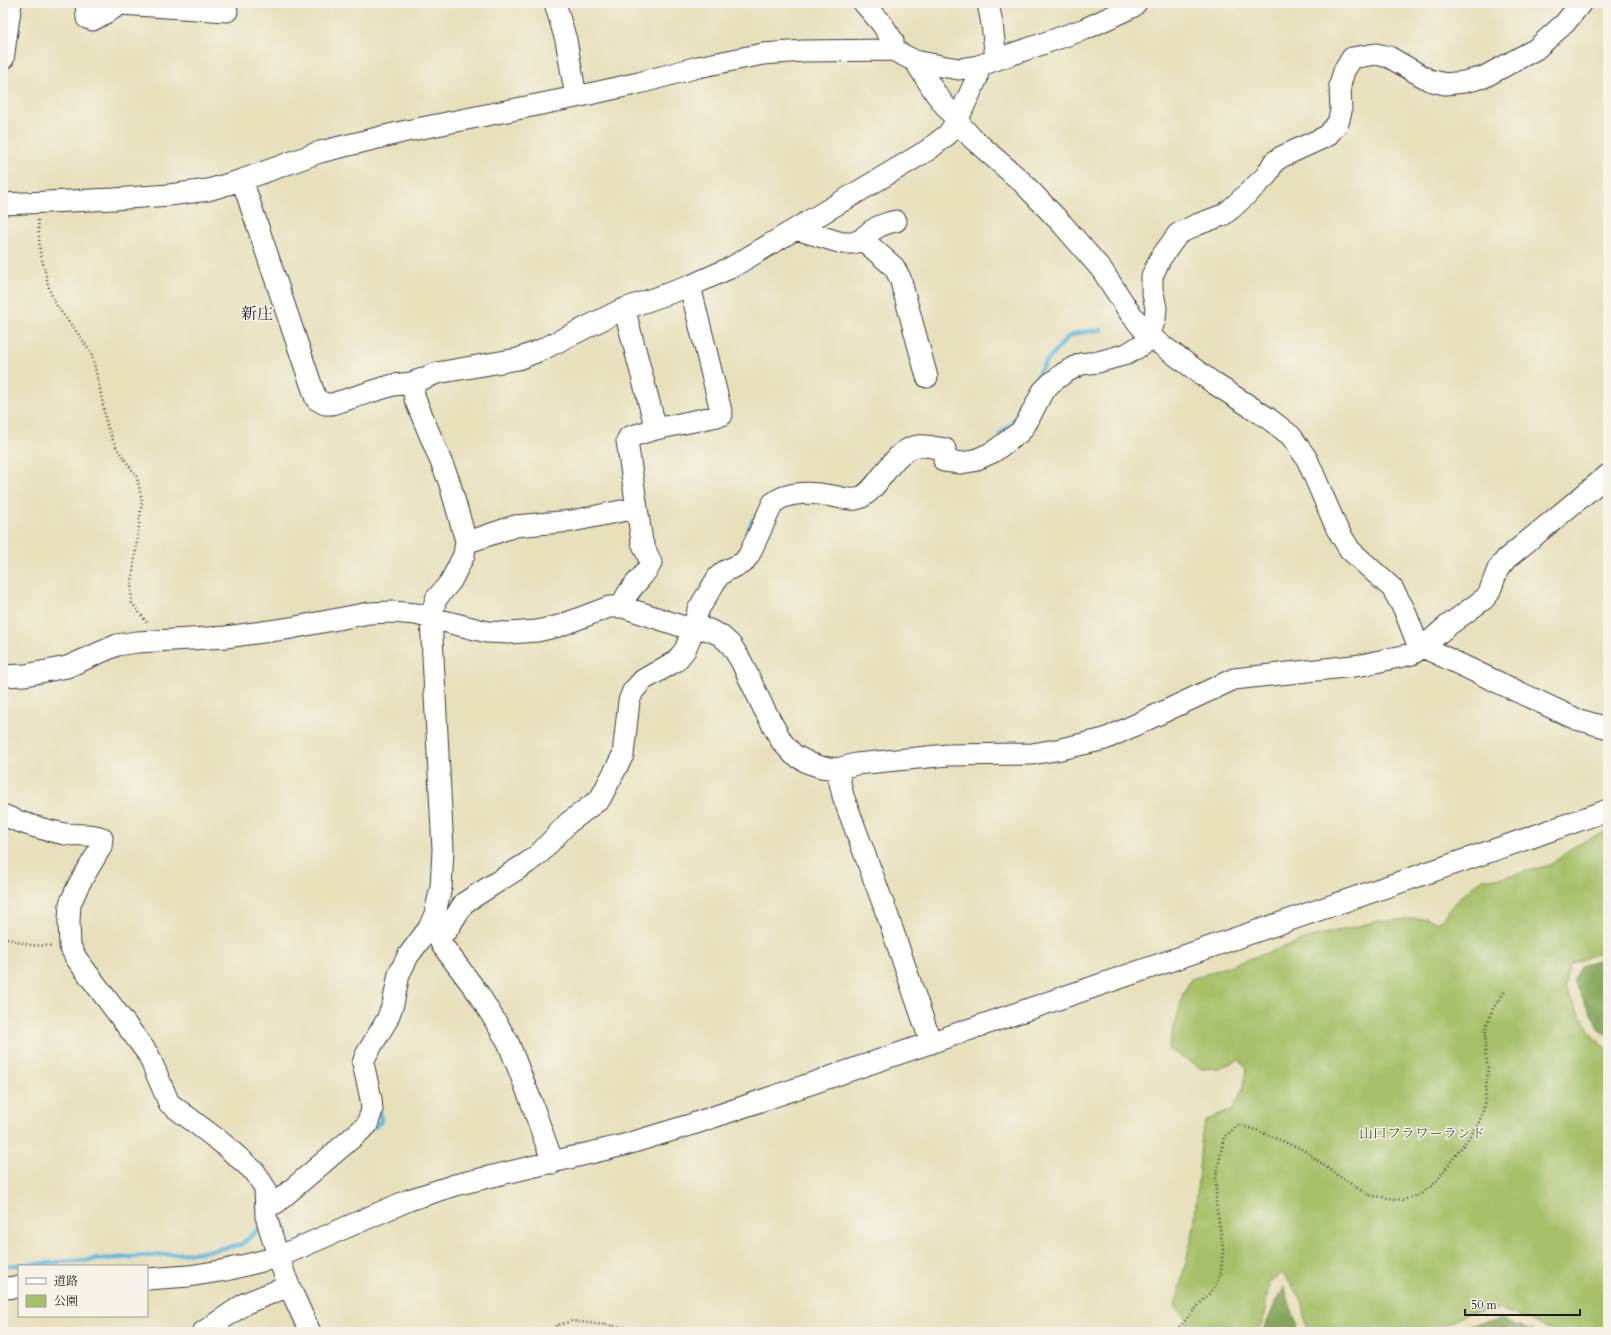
<svg xmlns="http://www.w3.org/2000/svg" width="1611" height="1335" font-family="Cardo,'Noto Serif JP',serif">
<rect width="100%" height="100%" fill="#f7f3e8"/>
<filter id="ink" filterUnits="userSpaceOnUse"><feTurbulence type="fractalNoise" baseFrequency=".025" numOctaves="2"/><feDisplacementMap in="SourceGraphic" scale="8" xChannelSelector="R" yChannelSelector="G"/><feConvolveMatrix kernelMatrix="1 2 1 2 8 2 1 2 1" color-interpolation-filters="sRGB"/></filter>
<filter id="wash" filterUnits="userSpaceOnUse"><feTurbulence type="fractalNoise" baseFrequency=".012" numOctaves="4" result="noise"/><feDisplacementMap in="SourceGraphic" scale="16" xChannelSelector="R" yChannelSelector="G"/><feGaussianBlur stdDeviation="0.9" result="paint"/><feColorMatrix in="noise" values="0 0 0 0 0 0 0 0 0 0 0 0 0 0 0 0 0 1.4 0 .05"/><feComposite in="paint" operator="in"/></filter>
<g filter="url(#wash)">
<rect width="100%" height="100%" fill="#e7e0bb"/>
<path fill="#a5c067" stroke="#606e42" d="M1608,831v118l-38,15 -6,23 30,51 14,11v283h-54l-53,-23 -35,5 -34,18h-125l-4,-29 -20,-30 -14,10 -6,39 -7,10h-78l11,-12 -14,-13 19,-79 8,-96 3,-10 14,-8 13,-3 10,-21 5,-21 -8,-9 -21,8 -16,1 -34,-20 15,-55 8,-15 125,-43 63,-15 47,-3 12,5 22,-26 22,-18 22,-2 46,-12 28,-21z"/>
<path fill="#84a65c" stroke="#50613c" d="M1608,958v78l-7,-5 -28,-50 7,-15z
M1284,1287l12,35 1,10h-34l10,-24z
M1500,1319l34,13h-78l11,-7z"/>
<g fill="none" stroke-linecap="round" stroke-linejoin="round">
<path stroke="#62b8df" stroke-width="4.5" d="M1033,389l6,-17 7,-10 21,-24 10,-5 24,-3
M1000,434l11,-10 15,-23
M744,543l8,-22 6,-4
M375,1127l6,-6 -1,-10
M3,1266l200,-14 39,-8 20,-18"/>
</g>
</g>
<g filter="url(#ink)">
<g fill="none" stroke-linecap="round" stroke-linejoin="round">
<defs>
<path id="minor" d="M86,3l1,15 6,2 28,-16 106,7
M555,3l11,37 10,57
M864,3l18,21 11,17v9
M988,3l4,21 4,35
M3,59l8,-56
M915,61l21,33 21,27 15,17 50,44 41,43 39,45 28,43 19,23 66,48 53,34 23,18 16,23 30,70 13,21 42,38 12,21 12,31 7,7 153,72 32,9
M242,180l74,219 9,5h7l61,-19 19,-2 25,-10 81,-14 23,-9 80,-40 69,-24 42,-19 196,-117 20,-16 9,-13 20,-43 1,-12
M3,204l111,-5 55,-4 39,-5 34,-10 78,-28 82,-20 174,-35 63,-14 59,-16 65,-13 40,-3 90,-1 22,11 26,5 18,3 19,-3 107,-37 47,-22 4,-4
M796,229l46,14h12l8,-4 32,28 6,11 27,99
M862,239c10,-10 19,-15 34,-18
M621,310l6,9 29,110
M466,541l8,-1 41,-14 57,-5 64,-13
M623,607c1,-17 21,-28 28,-44l-9,-21 -15,-101 2,-4 27,-8 66,-14 -32,-129
M3,676l22,-1 42,-8 50,-22 20,-3 89,-5 65,-9 78,-15 23,-1 24,2 71,18 22,1 28,-2 22,-5 50,-19h14l58,19 28,4 11,5 11,10 10,16 22,46 19,35 12,13 15,8 12,4 16,2 19,-5 92,-9 84,-1 29,-5 44,-10 129,-60 128,-14 50,-11 11,-7 23,-20 38,-28 5,-6 9,-24 8,-10 102,-84
M837,769l6,27 44,118 44,129
M3,815c20,9 41,15 62,19 13,2 25,-1 37,4l-1,9 -23,39 -8,18 -1,17 1,25 6,12 72,96 21,49 53,40 33,29 10,16 1,28 12,41 11,29 21,46
M429,928l9,8 4,9 36,48 30,49 23,59 22,62
M438,936l9,-6 17,-27 63,-40 13,-10 28,-30 32,-24 23,-44 6,-54 4,-10 10,-11 33,-19 9,-11 9,-22 4,-18 20,-33 7,-6 18,-8 6,-8 24,-52c15,-12 40,-11 59,-7 7,1 16,4 24,3 22,-4 34,-49 62,-53 8,-1 18,2 27,3l-1,12 17,2 12,-2 20,-9 27,-20 7,-10 16,-31 8,-8 13,-10 17,-9 17,-2 29,-8 16,-10 6,-8 6,-17 1,-11 -4,-19v-13l8,-17 18,-25 18,-9 27,-10 9,-7 34,-32 8,-14 7,-5 46,-21 11,-13 3,-12 -1,-26 4,-14 8,-13 24,-4 13,3 40,23 16,4 19,-2 20,-5 52,-28 29,-26 16,-20
M267,1206l9,-3 91,-78 5,-15 -1,-11 -8,-36 3,-8 21,-35 6,-16 6,-30 9,-18 21,-28 6,-14 6,-27 2,-37 -12,-232 5,-19 15,-18 13,-26 2,-14 -17,-60 -34,-82 -3,-16
M147,1279l42,-3 37,-6 52,-13 131,-57 46,-15 169,-40 69,-21 836,-286 79,-28
M3,1288l16,-1
M203,1332l43,-29 43,-17"/>
</defs>
<use href="#minor" stroke="#3a3934" stroke-width="23"/>
<path stroke="#3a3934" stroke-width="2.5" stroke-dasharray="1 3" stroke-linecap="butt" d="M38,220l2,31 10,41 8,16 24,31 10,16 9,39 6,32 9,21 21,30 5,24 -11,88 1,14 16,21
M3,937l26,8 24,1
M550,1332l7,-7 15,-4 51,6 9,5
M1173,1332l8,-7 33,-37 7,-15 2,-25 -7,-45v-26l8,-40 15,-12 17,5 48,20 26,20 38,25 35,5 18,-6 14,-11 43,-58 6,-17 4,-39 -3,-19 1,-23 7,-19 13,-18"/>
<use href="#minor" stroke="#fff" stroke-width="21"/>
</g>
</g>
<g text-anchor="middle" stroke-width="3" stroke-linejoin="round" paint-order="stroke">
<g font-size="14" fill="#4c5536" stroke="#f7f3e8">
<text x="1422" y="1138">山口フラワーランド</text>
</g>
<g font-size="16" fill="#1c1c1c" stroke="#f7f3e8">
<text x="257" y="319">新庄</text>
</g>
</g>
<rect width="1611" height="1335" fill="none" stroke="#f7f3e8" stroke-width="16"/>
<rect x="18" y="1265" width="130" height="52" fill="#f7f3e8" stroke="#9f9d96"/>
<rect x="26" y="1278" width="20" height="6" fill="#ffffff" stroke="#9f9d96"/>
<text x="54" y="1285" font-size="12" fill="#1c1c1c">道路</text>
<rect x="26" y="1295" width="20" height="12" fill="#a5c067" stroke="#9f9d96"/>
<text x="54" y="1305" font-size="12" fill="#1c1c1c">公園</text>
<path d="M1465 1309v6h115v-6" fill="none" stroke="#1c1c1c" stroke-width="2"/>
<text x="1471" y="1309" font-size="12" fill="#1c1c1c" stroke="#f7f3e8" stroke-width="3" paint-order="stroke">50 m</text>
</svg>
